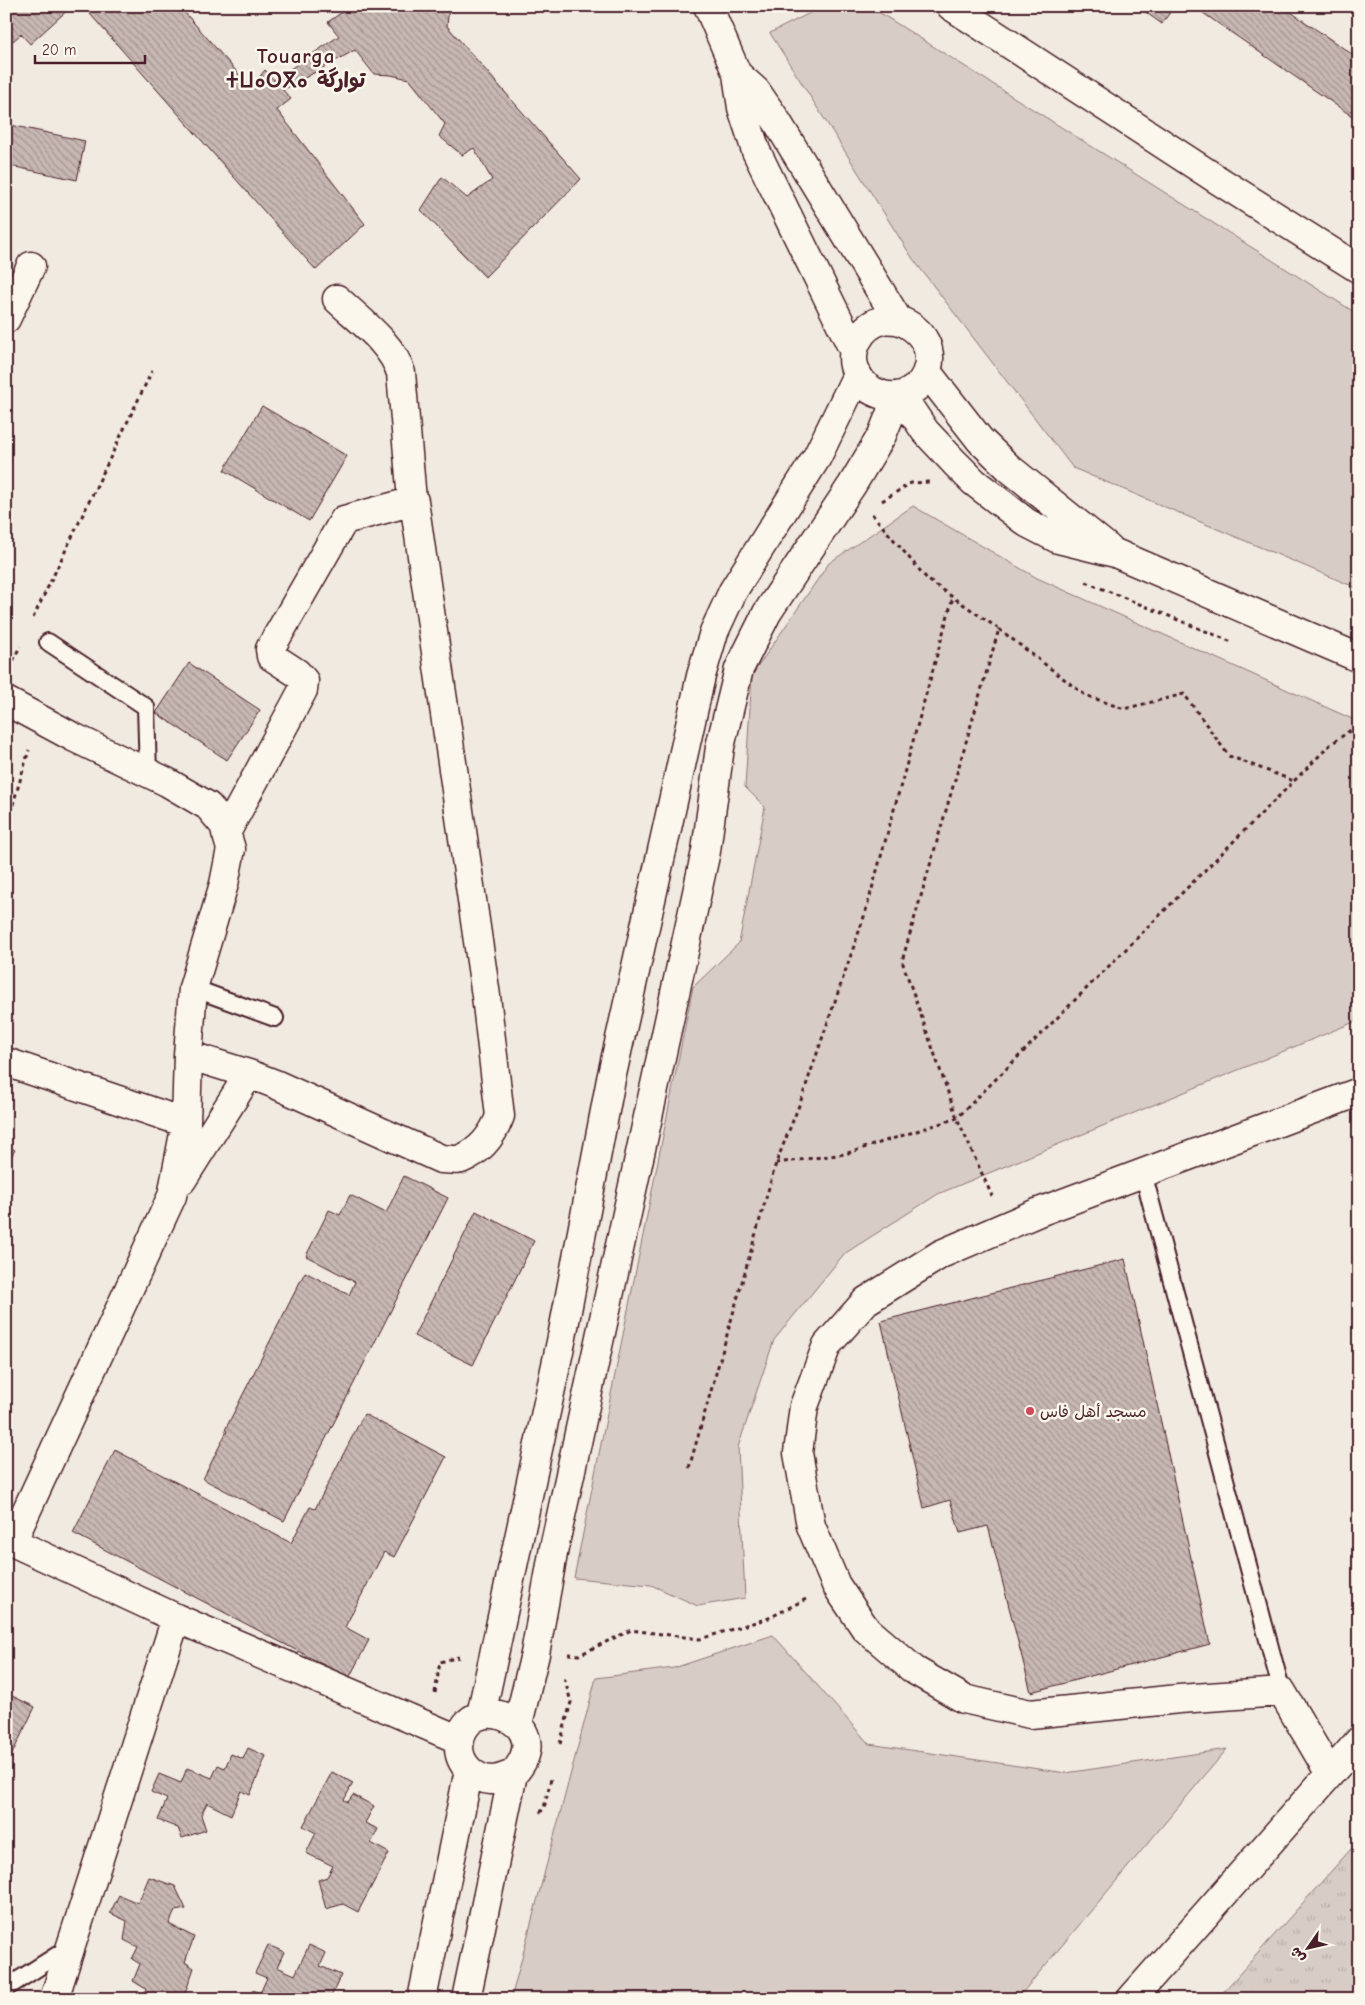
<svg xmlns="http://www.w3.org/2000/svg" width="1365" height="2005" font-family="'Comic Neue','Playpen Sans Arabic','Noto Sans Tifinagh',sans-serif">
<defs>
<pattern id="park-tufts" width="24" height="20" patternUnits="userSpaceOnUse" patternTransform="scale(1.25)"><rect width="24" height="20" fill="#d8ccc6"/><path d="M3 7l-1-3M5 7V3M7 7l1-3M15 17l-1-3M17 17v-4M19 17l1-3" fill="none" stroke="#bbafaa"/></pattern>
<pattern id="building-back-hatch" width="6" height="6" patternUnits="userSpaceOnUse" patternTransform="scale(1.25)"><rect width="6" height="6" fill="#c8b8b3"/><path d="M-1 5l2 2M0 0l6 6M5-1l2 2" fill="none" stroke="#a49592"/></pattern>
</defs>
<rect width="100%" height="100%" fill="#f0eae0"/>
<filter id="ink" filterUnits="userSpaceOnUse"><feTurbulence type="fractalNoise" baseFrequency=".02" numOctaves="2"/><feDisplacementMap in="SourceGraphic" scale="10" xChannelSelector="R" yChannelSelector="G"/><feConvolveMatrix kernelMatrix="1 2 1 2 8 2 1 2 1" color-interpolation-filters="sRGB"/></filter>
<g filter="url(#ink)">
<path fill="#d8ccc6" stroke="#917678" d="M824,6h45l490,309v274l-286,-121 -160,-209 -143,-226z
M913,506l124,72 322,144v298l-421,174 -94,60 -70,86 -36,107 7,151 -47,8 -47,-21 -77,-7 119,-591 46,-44 26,-136 -20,-20 7,-112 77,-112z
M773,1635l96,109 197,29 161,-24 -210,250h-506l85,-321 78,-10z"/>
<path fill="url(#park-tufts)" stroke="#917678" d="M1359,1840v159h-142z"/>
<path fill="url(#building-back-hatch)" stroke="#4a1f2b" d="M6,6h66l-42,38 -9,-10 -8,7 -7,-8z
M83,6h96l72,82 14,-18 26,29 -14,11 88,114 -49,46z
M342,6h107l-2,20 134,153 -96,98 -64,-67 21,-33 25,21 25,-18 -18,-32 -12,7 -23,-19 6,-12 -36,-45 -18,-4 -17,-1 -19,-24 -72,40 -9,-10 65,-44 -11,-14 17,-12z
M1137,6h37l-12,18z
M1193,6h89l77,53v62z
M6,124l79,17 -8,39 -71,-15z
M262,406l85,50 -38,65 -85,-51z
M189,663l71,47 -33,50 -71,-47z
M6,1146l9,4 -9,15z
M404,1176l44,22 -164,323 -81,-42 24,-48 -2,-1 80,-158 44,23 6,-13 -49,-26 23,-46 11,5 10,-20 36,18z
M476,1211l58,30 -61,124 -59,-29z
M1125,1259l85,385 -179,48 -43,-166 -28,7 -10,-33 -26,8 -43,-187z
M364,1414l82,43 -52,100 -10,-5 -39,75 24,13 -20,38 -276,-145 42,-83 176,93 19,-36 5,2z
M6,1693l29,14 -29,59z
M248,1748l18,8 -16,39 -9,-4 -10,24 -24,-12 -6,12 5,15 -24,8 -4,-10 -20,-8 9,-21 -16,-7 8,-18 22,9 6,-15 25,10 6,-13 7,3 6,-14 12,5z
M332,1772l21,11 -9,17 4,2 5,-7 21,11 -9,17 13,6 -7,14 18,10 -31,59 -15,-8 -17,5 -8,-29 9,-3 6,-11 -27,-13 10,-20 -13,-7z
M149,1877l26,9 11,23 -11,2 -6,13 25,13 -9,25 9,6 -11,31h-43l6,-10 -13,-8 7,-17 -8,-5 6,-12 -14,-7 3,-19 -17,-8 9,-18 19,8z
M268,1945l16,7 -7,15 18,8 14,-30 17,8 -6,13 21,9 -11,24h-81l4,-9 7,3 7,-15 -12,-5z"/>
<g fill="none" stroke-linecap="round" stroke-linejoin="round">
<defs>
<path id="service" d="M48,642l98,65 2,66
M193,988l82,30
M1143,1173l139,519
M6,1988l64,-41"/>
<path id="minor" d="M708,6l29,68 5,34 14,43 97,198
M951,6l267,174 141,89
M737,74l19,17 20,29 122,200c54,19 30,86 -15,75 -11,-3 -21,-10 -26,-21 -11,-21 2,-48 26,-54 4,-1 10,0 15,0
M337,299c22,21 55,44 64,74l11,127
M6,319l25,-53
M927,372l53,68 29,28 99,80
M901,395l24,36 30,32 19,19 53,41 31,16 57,14 244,105
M6,701l67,36 94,45 41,24 16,19 7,24 -7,35 -31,104 -5,67 -2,68 -14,73 -160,346
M188,1055l61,19 26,10 166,75c6,0 15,2 20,0 20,-8 32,-24 39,-43l-14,-120 -72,-495 -70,19 -74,129 1,7 26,17 7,8 -1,9 -77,143
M6,1062l180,61
M182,1180l67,-106
M6,1539l170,79 284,122
M481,1715l81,-378 49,-258 90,-403 13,-44 19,-41 84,-134 40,-82
M518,1724l17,-70 19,-106 152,-697 14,-104 19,-78 28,-56 85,-128 30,-50 8,-20 5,-19
M1330,1774l-48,-82 -103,7 -149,15 -66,-15 -50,-29 -49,-42 -29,-43 -25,-59 -13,-73 6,-47 23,-61 39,-44 75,-47 98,-42 320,-120
M54,1999l122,-381
M422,1999l47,-229
M466,1999l47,-225c49,-53 -51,-90 -54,-27 0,17 15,32 32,33 8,0 14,-3 22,-6
M1131,1999l228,-258"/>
</defs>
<use href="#service" stroke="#4a1f2b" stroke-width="20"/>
<use href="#minor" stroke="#4a1f2b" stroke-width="31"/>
<path stroke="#4a1f2b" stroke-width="3" stroke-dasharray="4 4" stroke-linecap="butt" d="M882,501l29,-18 18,-1
M872,514l56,66 71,49 -97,332 55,157 35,78
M1086,582l146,60
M33,618l119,-247
M999,629l86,66 39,14 60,-15 45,62 65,25
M10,668l10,-22
M6,828l23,-78
M776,1163l69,-9 112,-36 373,-373 29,-21
M689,1468l87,-305 24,-60 65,-189 88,-317
M568,1654l11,1 52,-25 69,9 69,-21 37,-19
M435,1693l5,-31 19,-5
M560,1744l11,-42 -7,-25
M540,1813l4,-5 7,-29"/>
<use href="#service" stroke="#fbf7ec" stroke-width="16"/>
<use href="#minor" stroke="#fbf7ec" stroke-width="28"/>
</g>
</g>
<circle fill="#d1495b" stroke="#fbf7ec" stroke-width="2" cx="1030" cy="1411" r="5"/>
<g text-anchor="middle" stroke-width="5" stroke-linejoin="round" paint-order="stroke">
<g font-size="16" fill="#4a1f2b" stroke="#fbf7ec" text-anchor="start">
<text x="1040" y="1417">مسجد أهل فاس</text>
</g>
<g font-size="21" font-weight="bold" letter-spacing="1" fill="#4a1f2b" stroke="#fbf7ec">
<text x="296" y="63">Touarga<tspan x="296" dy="24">ⵜⵡⴰⵔⴳⴰ توارگة</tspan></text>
</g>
</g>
<rect width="1365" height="2005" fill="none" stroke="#fbf7ec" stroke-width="25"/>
<rect x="12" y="12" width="1340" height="1980" fill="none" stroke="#4a1f2b" stroke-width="2" filter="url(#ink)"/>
<g transform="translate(1308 1948) rotate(236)" stroke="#fbf7ec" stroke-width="4" paint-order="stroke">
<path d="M0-4L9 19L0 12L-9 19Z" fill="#4a1f2b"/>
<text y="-8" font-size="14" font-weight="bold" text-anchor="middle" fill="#4a1f2b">ش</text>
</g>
<path d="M35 55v8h110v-8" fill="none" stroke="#4a1f2b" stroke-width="2.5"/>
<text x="42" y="55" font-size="15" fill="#4a1f2b" stroke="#fbf7ec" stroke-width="4" paint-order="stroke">20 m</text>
</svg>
